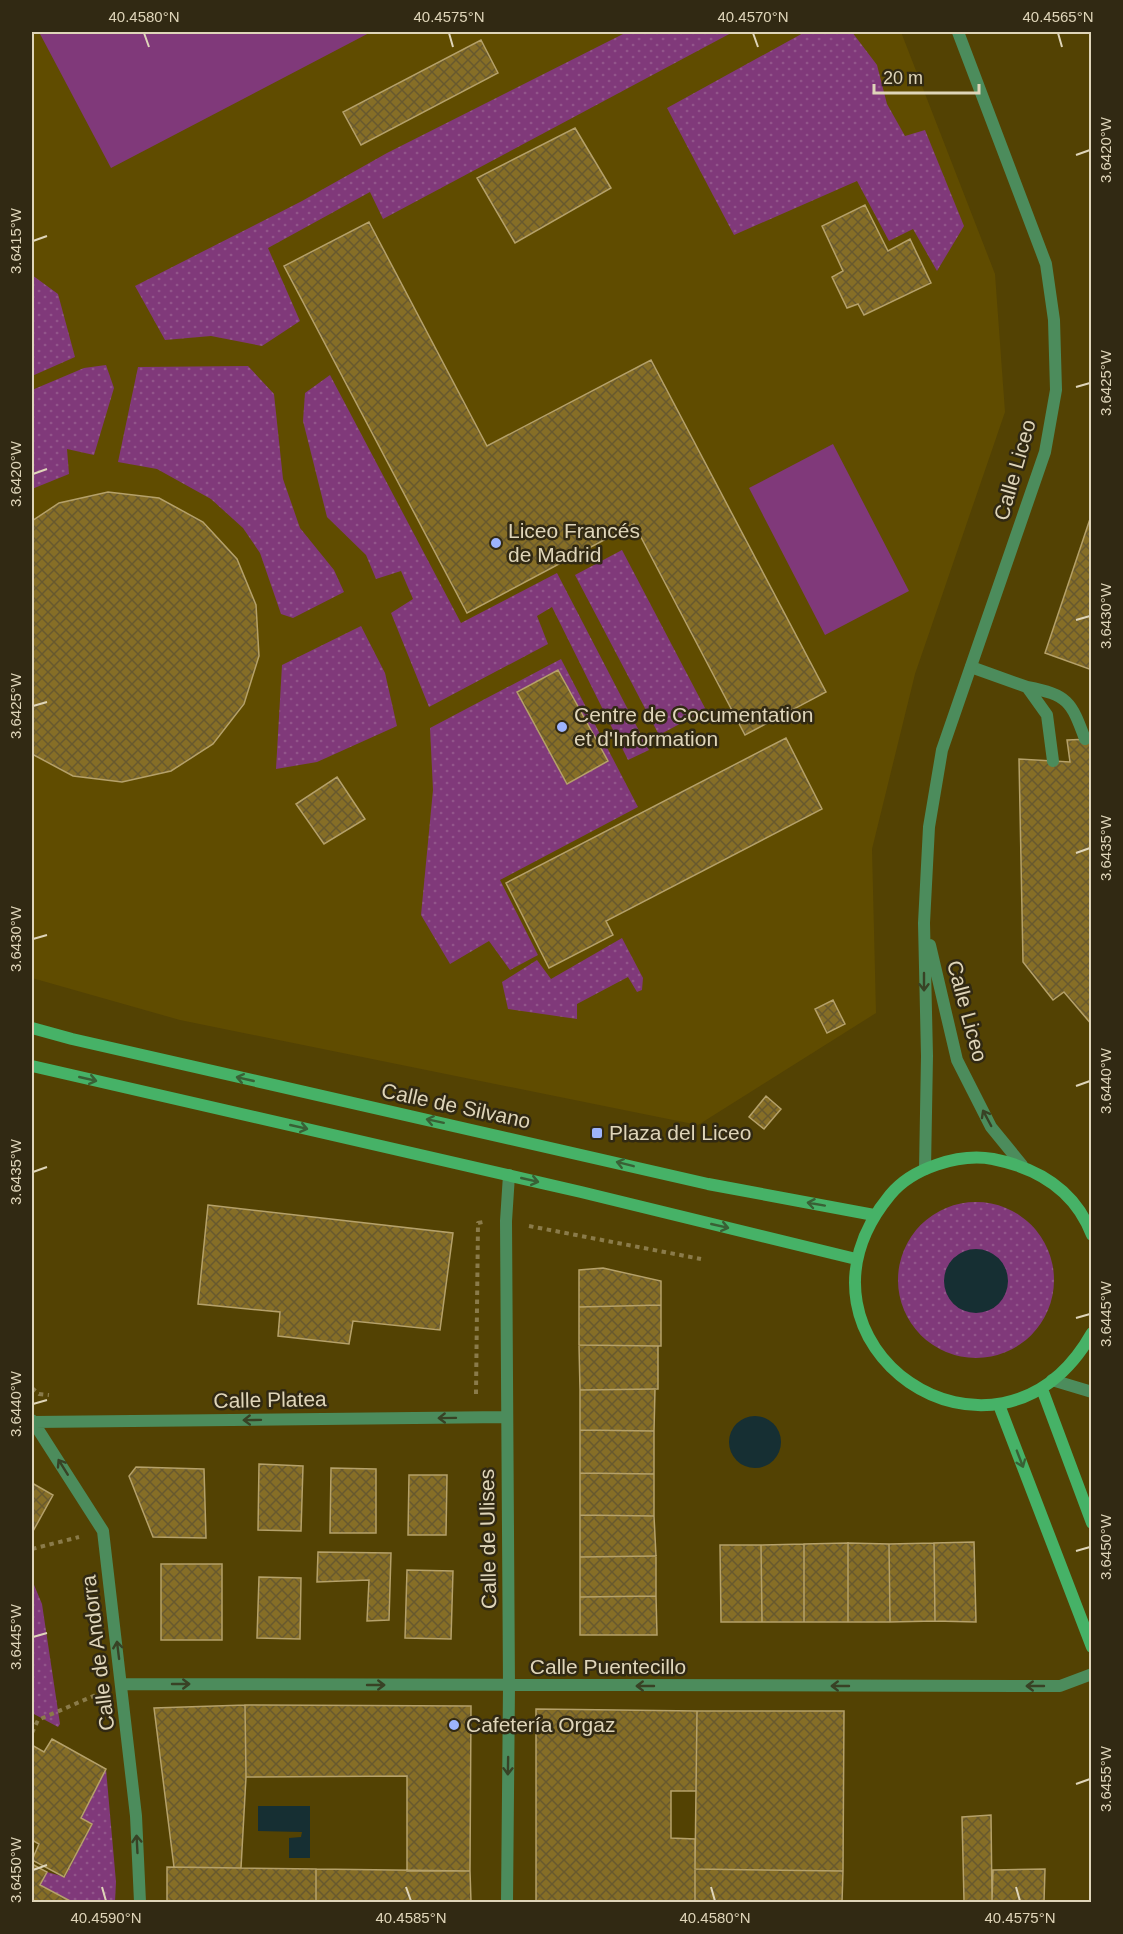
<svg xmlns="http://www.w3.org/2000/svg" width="1123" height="1934" font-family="Arial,sans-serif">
<defs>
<pattern id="green-dots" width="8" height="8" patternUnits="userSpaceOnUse" patternTransform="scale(1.5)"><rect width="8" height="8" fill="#80397a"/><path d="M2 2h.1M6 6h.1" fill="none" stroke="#92558b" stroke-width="1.8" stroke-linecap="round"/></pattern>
<pattern id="building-cross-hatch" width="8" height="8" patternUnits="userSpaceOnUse" patternTransform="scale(1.5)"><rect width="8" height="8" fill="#866e26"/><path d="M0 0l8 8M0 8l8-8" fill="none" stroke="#68592e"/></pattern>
</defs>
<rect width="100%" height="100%" fill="#534203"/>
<path fill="#604c00" d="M32,32h869l94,242 10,138 -90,262 -43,175 4,164 -178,112 -518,-105 -148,-42z"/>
<path fill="url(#green-dots)" d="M627,32h106l-350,187 -13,-27 -102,56 32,73 -38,25 -51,-10 -46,4 -30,-54 167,-85 85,-48z
M805,32h47l25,33 10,39 18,32 20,-6 39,96 -27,45 -24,-42 -24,12 -32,-60 -123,54 -67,-127z
M32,275l26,19 17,63 -43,19z
M106,365l8,23 -20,67 -27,-6 2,25 -37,15v-99l52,-22z
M248,366l26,28 9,85 17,49 34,42 10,22 -51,26 -12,-4 -21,-61 -17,-25 -32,-29 -54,-30 -39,-7 20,-95z
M330,375l131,248 96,-50 92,177 -21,10 -76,-153 -15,9 11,28 -119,63 -38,-94 22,-14 -12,-28 -25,8 -10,-24 -39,-38 -24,-96 2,-28z
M622,550l84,160 -47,25 -84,-160z
M361,626l24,47 12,53 -80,36 -41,7 6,-104z
M561,659l77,148 -138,73 38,75 -28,15 -21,-29 -39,23 -29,-49 12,-125 -3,-62z
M622,938l21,40 -1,12 -5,2 -9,-15 -51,27v15l-69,-10 -6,-27 35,-22 14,19z
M898 1280a78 78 0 1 1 156 0a78 78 0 1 1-156 0Z
M32,1580l10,24 18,120 -2,3 -26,-14z
M106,1769l10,113 -1,20h-43l-32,-17 7,-13 18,5 27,-53 -11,-6z"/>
<path fill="#80397a" d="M39,32h332l-260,136z
M833,444l76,147 -84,44 -76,-147z"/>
<path fill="#162f33" d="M944 1281a32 32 0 1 1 64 0a32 32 0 1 1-64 0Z
M729 1442a26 26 0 1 1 52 0a26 26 0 1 1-52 0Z
M258,1806h52v52h-21v-20l12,-1 1,-5 -44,-1z"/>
<path fill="url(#building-cross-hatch)" stroke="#b5a16a" stroke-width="1.5" d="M481,40l17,33 -137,72 -18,-33z
M575,128l36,60 -96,55 -38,-65z
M865,205l23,46 22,-12 21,44 -67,32 -6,-11 -11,4 -15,-31 11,-6 -21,-45z
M369,222l118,224 164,-86 175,332 -81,43 -111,-211 -167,89 -183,-347z
M108,492l51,6 44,24 34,37 19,46 3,51 -15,48 -31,40 -42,27 -49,11 -49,-6 -41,-22v-233l27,-18z
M1092,513v157l-47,-17z
M558,670l50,91 -41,23 -50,-92z
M786,738l36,71 -216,112 7,14 -64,33 -43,-85z
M1092,739v286l-28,-33 -11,8 -30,-38 -4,-203 51,3 -3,-22z
M337,777l28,42 -41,25 -28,-40z
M833,1000l12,24 -18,9 -12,-24z
M766,1096l15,13 -17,20 -15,-12z
M208,1205l245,28 -13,97 -87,-9 -4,23 -71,-8 2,-24 -82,-8z
M603,1268l58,13v24l-82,2v-37z
M661,1305v41l-82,-1v-38z
M579,1345l79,1v43l-78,1z
M655,1389l-1,42 -74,-1v-40z
M580,1430l74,1v43l-74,-1z
M259,1464l44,2 -2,65 -43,-1z
M136,1467l68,2 2,69 -53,-1 -24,-61z
M331,1468l45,1v64h-46z
M580,1473l74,1v42l-74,-1z
M409,1475h38l-1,60h-38z
M32,1483l21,12 -21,38z
M580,1515l74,1 2,40 -76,1z
M974,1542l2,80 -41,-1 -1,-78z
M848,1543l41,1 1,78h-42z
M848,1543v79h-44v-78z
M934,1543l1,78 -45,1 -1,-78z
M804,1544v78h-42l-1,-77z
M720,1545h41l1,77h-41z
M318,1552l73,1 -2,67 -22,1 2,-41 -52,2z
M656,1556v40l-76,1v-40z
M161,1564h61v76h-61z
M407,1570l46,1 -2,68 -46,-1z
M259,1577l42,1 -1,61 -43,-1z
M656,1596l1,39h-77v-38z
M245,1705l226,1 -1,165h-63v-95l-161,1z
M245,1705l1,72 -5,91 -67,-1 -20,-159z
M536,1709l161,2 -1,80h-25v47l24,1v63h-159z
M697,1711h147l-1,160 -148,-2z
M52,1739l54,30 -25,49 11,6 -28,53 -32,-17 7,-16 -7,-4v-95l12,7z
M991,1815l1,87h-60l32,-1 -2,-84z
M32,1864l15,8 -7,13 32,17h-40z
M167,1867l149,2v33h-149z
M316,1869l154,2 1,31h-155z
M695,1869l148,2 -1,31h-147z
M1045,1869l-1,33 -52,-1 1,-31z"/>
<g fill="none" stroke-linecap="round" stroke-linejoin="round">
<path stroke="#8a7b4a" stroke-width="4" stroke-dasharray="4.5 4.5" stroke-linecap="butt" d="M529,1226l172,33
M32,1388l7,6 10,1
M476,1394l2,-171 5,-1
M32,1549l47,-12
M32,1733l6,-13 60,-26"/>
<path stroke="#4c8c5c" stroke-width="12" d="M971,667l56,20 20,28 6,46
M1027,687c41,8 44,14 58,52"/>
<path stroke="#4c8c5c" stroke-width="12" d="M930,945l27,115 34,67 31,38
M925,1169l2,-113 -3,-133 5,-96 13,-77 103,-298 11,-62 -2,-70 -8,-56 -88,-232
M1052,1380l40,12
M32,1420l71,111 33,285 4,86
M34,1422l472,-5
M122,1684l938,2 32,-12
M507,1902l2,-216 -3,-465 3,-46"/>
<path stroke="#46b267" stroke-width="12" d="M32,1028l40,11 636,145 166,31
M32,1066l549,126 275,67
M1092,1235c-17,-45 -54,-67 -99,-76 -34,-6 -81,9 -103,36 -122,148 107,306 202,138
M1042,1389l50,134
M999,1405l93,242"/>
</g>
<defs><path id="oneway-shaft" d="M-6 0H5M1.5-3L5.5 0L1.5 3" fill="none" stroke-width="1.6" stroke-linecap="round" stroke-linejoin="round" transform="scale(1.5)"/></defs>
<g stroke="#384225">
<use href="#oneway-shaft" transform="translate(924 982) rotate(90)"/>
<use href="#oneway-shaft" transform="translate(987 1118) rotate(-118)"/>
<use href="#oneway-shaft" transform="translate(447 1418) rotate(179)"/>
<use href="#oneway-shaft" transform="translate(252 1420) rotate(179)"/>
<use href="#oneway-shaft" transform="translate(63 1467) rotate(-122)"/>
<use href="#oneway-shaft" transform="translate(118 1650) rotate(-97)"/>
<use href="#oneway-shaft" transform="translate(181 1684)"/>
<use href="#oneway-shaft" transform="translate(376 1685)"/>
<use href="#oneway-shaft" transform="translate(645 1686) rotate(180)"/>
<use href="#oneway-shaft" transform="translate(840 1686) rotate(180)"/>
<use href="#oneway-shaft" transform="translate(1035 1686) rotate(180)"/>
<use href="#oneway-shaft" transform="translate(508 1766) rotate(91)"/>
<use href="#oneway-shaft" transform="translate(137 1844) rotate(-93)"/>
</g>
<g stroke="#396035">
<use href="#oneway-shaft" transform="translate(88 1079) rotate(13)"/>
<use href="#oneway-shaft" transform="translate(245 1079) rotate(-167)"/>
<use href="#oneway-shaft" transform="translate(435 1121) rotate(-168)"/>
<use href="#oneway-shaft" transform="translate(299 1127) rotate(13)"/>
<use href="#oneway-shaft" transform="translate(625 1164) rotate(-166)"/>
<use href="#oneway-shaft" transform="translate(530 1180) rotate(13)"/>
<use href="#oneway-shaft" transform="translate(816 1204) rotate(-170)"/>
<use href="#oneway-shaft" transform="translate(720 1226) rotate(13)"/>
<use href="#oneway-shaft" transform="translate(1020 1459) rotate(69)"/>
</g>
<path fill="none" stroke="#dfd5b9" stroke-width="2" d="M144,33l5,14M449,33l4,14M753,33l5,14M1058,33l4,14M1076,155l14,-5M33,241l14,-5M1076,387l14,-4M33,474l14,-5M1076,620l14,-4M33,706l14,-4M1076,853l14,-5M33,939l14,-4M1076,1086l14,-5M33,1172l14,-5M1076,1318l14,-4M33,1404l14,-4M1076,1551l14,-4M33,1637l14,-4M1076,1784l14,-5M33,1870l14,-5M102,1887l4,14M406,1887l5,14M711,1887l4,14M1016,1887l4,14"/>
<g fill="#9db4fd" stroke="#312913" stroke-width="2">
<circle cx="496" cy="543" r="6"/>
<circle cx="562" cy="727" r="6"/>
<rect x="591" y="1127" width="12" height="12" rx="3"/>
<circle cx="454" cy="1725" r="6"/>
</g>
<g text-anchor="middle" stroke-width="5" stroke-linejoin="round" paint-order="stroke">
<g font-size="21" fill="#dfd5b9" stroke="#312913">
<text transform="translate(1015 470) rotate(-74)" y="7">Calle Liceo</text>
<text transform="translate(967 1011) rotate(75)" y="7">Calle Liceo</text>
<text transform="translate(456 1106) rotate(12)" y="7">Calle de Silvano</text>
<text transform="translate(270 1400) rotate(-1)" y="7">Calle Platea</text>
<text transform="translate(488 1539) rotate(-91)" y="7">Calle de Ulises</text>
<text transform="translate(98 1653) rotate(-97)" y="7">Calle de Andorra</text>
<text x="608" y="1674">Calle Puentecillo</text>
</g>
<g font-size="21" fill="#dfd5b9" stroke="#312913" text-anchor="start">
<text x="508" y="538">Liceo Francés<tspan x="508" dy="24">de Madrid</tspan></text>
<text x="574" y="722">Centre de Cocumentation<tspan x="574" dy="24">et d'Information</tspan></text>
<text x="609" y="1140">Plaza del Liceo</text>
<text x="466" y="1732">Cafetería Orgaz</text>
</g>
</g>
<rect width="1123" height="1934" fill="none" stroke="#312913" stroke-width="66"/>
<path d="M874 84v9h105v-9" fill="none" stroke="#dfd5b9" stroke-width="3"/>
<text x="883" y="84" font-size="18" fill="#dfd5b9" stroke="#312913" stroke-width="4.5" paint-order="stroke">20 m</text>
<rect x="33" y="33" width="1057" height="1868" fill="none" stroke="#dfd5b9" stroke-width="2"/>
<g font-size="15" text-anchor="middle" fill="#dfd5b9">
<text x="144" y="22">40.4580°N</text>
<text x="449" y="22">40.4575°N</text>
<text x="753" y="22">40.4570°N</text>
<text x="1058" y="22">40.4565°N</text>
<text transform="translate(1106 150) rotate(-90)" y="5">3.6420°W</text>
<text transform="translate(16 241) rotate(-90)" y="5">3.6415°W</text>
<text transform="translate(1106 383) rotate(-90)" y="5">3.6425°W</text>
<text transform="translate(16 474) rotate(-90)" y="5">3.6420°W</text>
<text transform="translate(1106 616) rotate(-90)" y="5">3.6430°W</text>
<text transform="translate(16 706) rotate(-90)" y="5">3.6425°W</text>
<text transform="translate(1106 848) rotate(-90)" y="5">3.6435°W</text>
<text transform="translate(16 939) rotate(-90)" y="5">3.6430°W</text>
<text transform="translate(1106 1081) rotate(-90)" y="5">3.6440°W</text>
<text transform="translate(16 1172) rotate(-90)" y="5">3.6435°W</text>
<text transform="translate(1106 1314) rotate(-90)" y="5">3.6445°W</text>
<text transform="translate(16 1404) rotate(-90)" y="5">3.6440°W</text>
<text transform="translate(1106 1547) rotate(-90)" y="5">3.6450°W</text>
<text transform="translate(16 1637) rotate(-90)" y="5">3.6445°W</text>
<text transform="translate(1106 1779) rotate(-90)" y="5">3.6455°W</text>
<text transform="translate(16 1870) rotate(-90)" y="5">3.6450°W</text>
<text x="106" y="1923">40.4590°N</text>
<text x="411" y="1923">40.4585°N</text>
<text x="715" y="1923">40.4580°N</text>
<text x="1020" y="1923">40.4575°N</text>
</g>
</svg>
